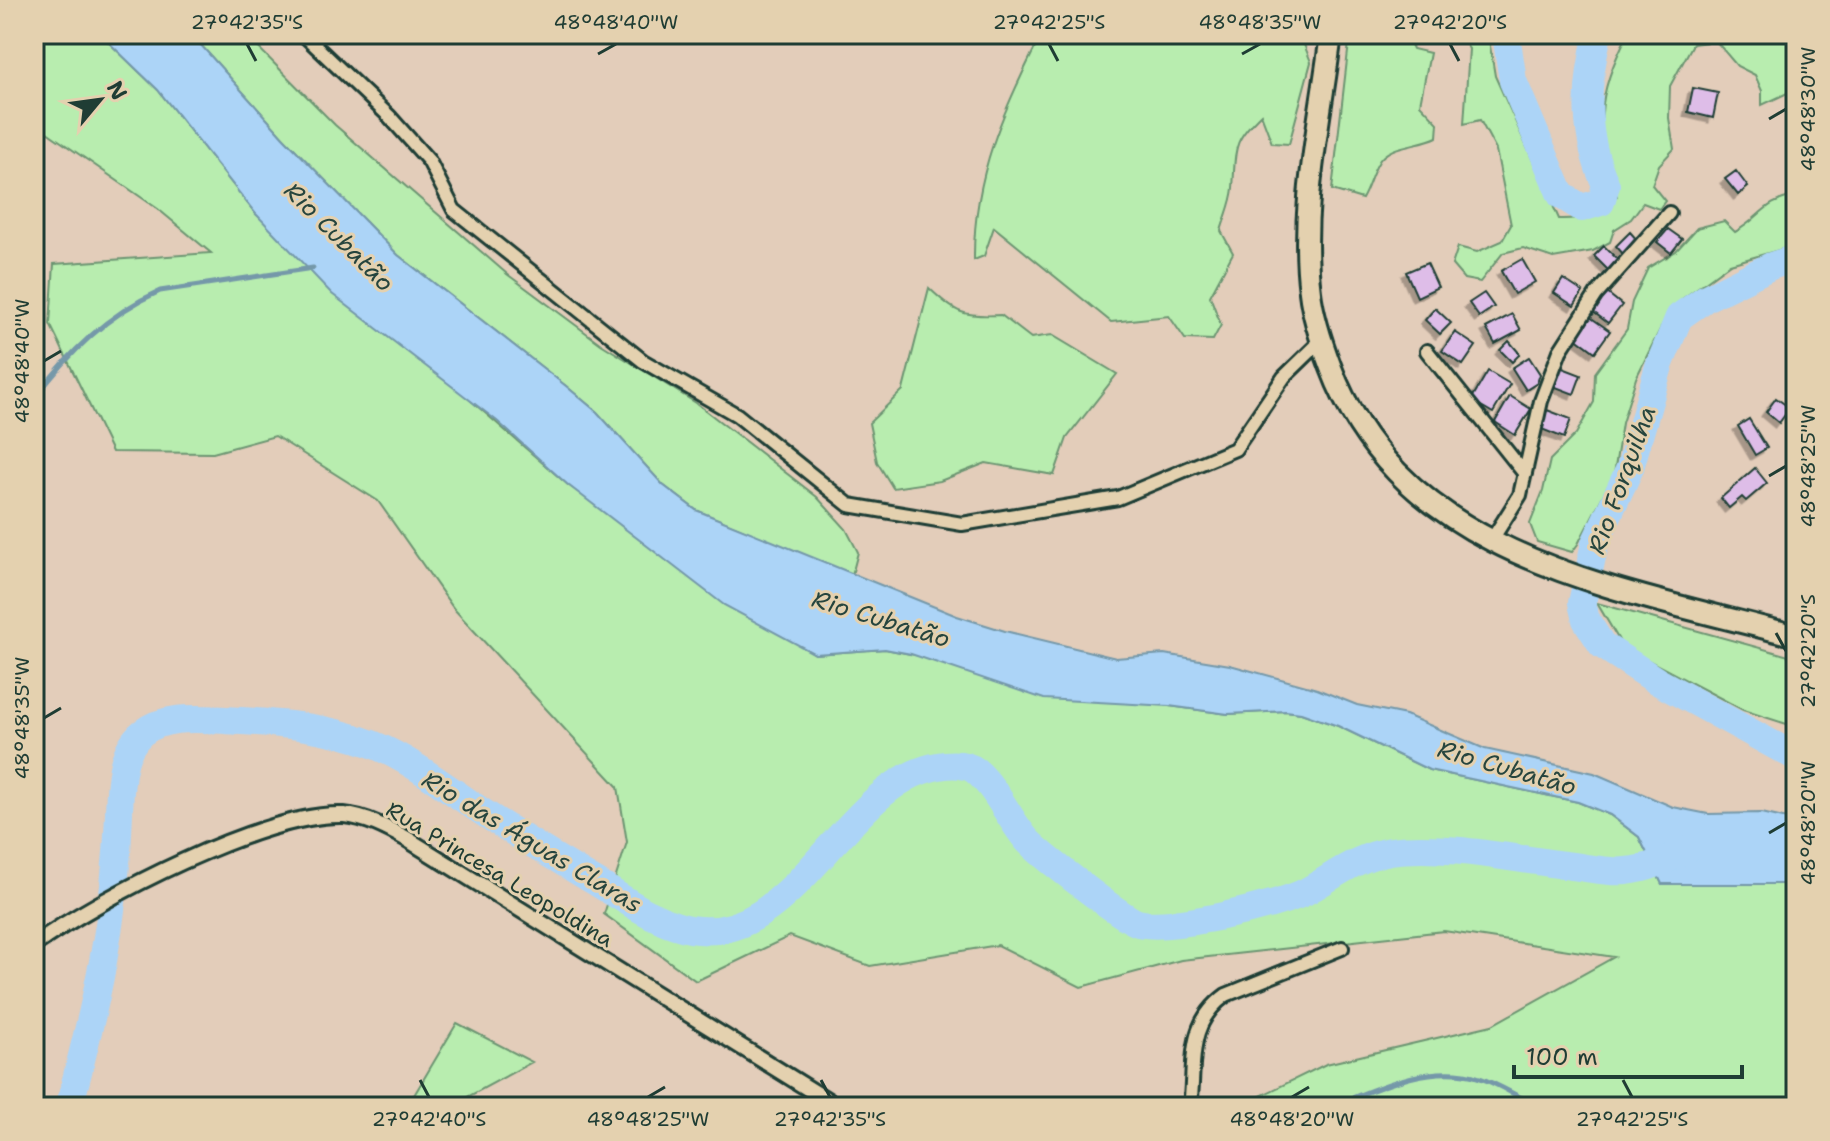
<svg xmlns="http://www.w3.org/2000/svg" width="1830" height="1141" font-family="'Shantell Sans',sans-serif">
<defs>
<filter id="shadow"><feDropShadow dx="-4.5" dy="4.5" stdDeviation="0" flood-color="#0004"/></filter>
</defs>
<rect width="100%" height="100%" fill="#e3cdba"/>
<filter id="ink" filterUnits="userSpaceOnUse"><feTurbulence type="fractalNoise" baseFrequency=".0125" numOctaves="2"/><feDisplacementMap in="SourceGraphic" scale="16" xChannelSelector="R" yChannelSelector="G"/><feConvolveMatrix kernelMatrix="1 2 1 2 8 2 1 2 1" color-interpolation-filters="sRGB"/></filter>
<g filter="url(#ink)">
<path fill="#b8edaf" stroke="#6c9572" stroke-width="2" d="M34,34h66l58,56 98,124 312,271 247,169 70,-5 284,57 59,8 58,-3 15,2 37,13 91,44 149,32 32,13 29,22 23,47h134v223h-558l88,-43 166,-39 122,-68 -170,-26 -263,29 -100,27 -83,-42 -128,21 -80,-30 -94,45 -92,-67 23,-72 -9,-55 -164,-178 -76,-108 -103,-65 -62,17 -101,-1 -62,-128 4,-60 157,-11 -53,-44 -124,-86z
M191,34h54l90,91 172,149 94,70 95,59 121,94 29,32 12,23 -6,23 -156,-65 -33,-25 -66,-73 -31,-26 -168,-131 -115,-118z
M1042,34h264l-3,8 8,20 -22,82 -17,-1 -11,-29c-30,29 -25,35 -28,74 -1,14 -8,29 -12,43l12,22 -23,43 11,29 -8,15 -28,-1 -16,-23 -58,6 -117,-95 -10,29 -10,4c-1,-84 30,-152 68,-226z
M1350,34h56l7,15 17,4 -10,51 18,19 -1,14c-17,9 -50,7 -59,26 -7,12 -9,24 -16,36l-30,-9z
M1459,34h29l7,42 64,143c25,1 39,-6 58,-23 -22,-65 -22,-100 11,-162h168v55l-34,16v-14l-7,-16 -18,-9 -21,-25 -23,3 -23,42 -1,32 5,31 -15,16 -7,20 13,16 -6,8 -16,-6 -12,16 -17,11 -4,12 -17,9 -40,7 -30,-10 -20,5 -23,29 -16,-3 -12,-14 6,-18 19,5 25,-11 9,-16 -15,-75 -16,-30 -16,4 5,-75z
M1796,196v49l-66,19 -48,35 -16,18 -30,61 -14,45 -8,51 -36,70 -6,8 -35,-10 -7,-18 13,-33 7,-31 26,-26 18,-32 1,-29 32,-44 5,-27 16,-34 28,-17 21,-23 27,-7 11,11c26,-14 28,-31 61,-36z
M929,288c27,26 35,29 72,27l30,23 21,-3 65,39 -50,64 -13,37 -68,-12 -46,18 -47,7 -16,-26 -8,-39 34,-33z
M1597,603l199,55v69l-53,-17 -120,-63z
M457,1023l75,39 -83,45h-42z"/>
<path fill="#acd4f7" stroke="#7498a9" stroke-width="2" d="M100,34h91l92,103 115,118 168,131 31,26 66,73 33,25 261,106 48,15 111,27 48,-4 66,11 87,24 40,16 49,10 79,34 109,24 79,34 35,7 54,-1 34,8v63h-134l-23,-47 -29,-22 -32,-13 -149,-32 -91,-44 -37,-13 -15,-2 -58,3 -59,-8 -125,-7 -133,-45 -26,-5 -70,5 -91,-49 -156,-120 -71,-64 -165,-127 -76,-80 -98,-124z"/>
<g fill="none" stroke-linecap="round" stroke-linejoin="round">
<path stroke="#7498a9" stroke-width="5" d="M34,399c35,-46 73,-85 126,-108l153,-23
M1331,1107c43,-18 101,-46 149,-29 21,7 40,21 61,29"/>
<path stroke="#acd4f7" stroke-width="28" d="M1506,34l7,47 48,114 21,13 19,-6 5,-17c-23,-49 -21,-99 -8,-151
M1796,258l-25,8 -65,32 -27,19 -20,49 -29,102 -35,75 -13,60 4,17 16,25 55,36 139,76
M69,1107c27,-103 47,-187 50,-294 1,-27 1,-62 23,-80 22,-18 56,-14 83,-13 50,3 99,5 147,24 39,16 74,43 109,67 39,26 78,49 118,73 25,15 49,32 76,41 118,40 165,-149 270,-160 10,-1 23,0 31,6 21,18 33,48 51,69 12,13 97,80 111,83 32,8 137,-16 167,-31 28,-15 53,-36 86,-41 51,-8 129,9 181,15 17,2 37,7 54,5 22,-2 40,-11 60,-21"/>
</g>
<path fill="#debde8" stroke="#1f3d34" stroke-width="2" filter="url(#shadow)" d="M1693,88l25,5 -5,25 -25,-6z
M1736,171l12,16 -10,8 -13,-16z
M1668,229l14,10 -11,14 -14,-11z
M1630,232l8,9 -14,14 -8,-9z
M1604,246l15,15 -10,10 -15,-15z
M1522,259l13,23 -21,12 -13,-23z
M1427,263l11,24 -21,10 -11,-25z
M1563,279l20,13 -9,14 -20,-13z
M1606,292l16,13 -14,18 -16,-12z
M1484,293l10,14 -15,10 -10,-14z
M1435,308l16,15 -11,11 -15,-14z
M1512,314l9,16 -26,14 -9,-16z
M1590,317l20,14 -15,21 -20,-15z
M1455,332l21,14 -13,19 -21,-14z
M1509,341l11,13 -8,8 -12,-12z
M1529,357l11,17 -3,9 -11,7 -14,-22z
M1560,367l21,8 -7,19 -21,-8z
M1488,371l22,13 -17,29 -22,-13z
M1510,396l21,13 -16,26 -20,-13z
M1776,398l14,10 -11,15 -13,-11z
M1547,410l24,9 -7,19 -25,-10z
M1749,419l18,29 -12,7 -17,-29z
M1755,468l12,15 -21,18 -4,-4 -13,11 -8,-10z"/>
<g fill="none" stroke-linecap="round" stroke-linejoin="round">
<defs>
<path id="minor" d="M303,34l86,82 40,45 25,49 189,151 94,54 112,90 113,19 156,-26 117,-49 49,-72 37,-36
M1427,351l98,123
M1491,541l29,-46 21,-94 19,-50 36,-56 73,-82
M1190,1107c6,-44 -5,-82 36,-112l116,-47"/>
<path id="tertiary" d="M34,945c65,-47 230,-133 310,-130 22,2 43,13 63,24l431,268"/>
<path id="trunk" d="M1331,34c-10,83 -32,174 -21,258 3,26 12,52 21,76 72,192 291,221 465,268"/>
</defs>
<use href="#minor" stroke="#1f3d34" stroke-width="18"/>
<use href="#tertiary" stroke="#1f3d34" stroke-width="20"/>
<use href="#trunk" stroke="#1f3d34" stroke-width="26"/>
<use href="#minor" stroke="#e4d1af" stroke-width="12"/>
<use href="#tertiary" stroke="#e4d1af" stroke-width="14"/>
<use href="#trunk" stroke="#e4d1af" stroke-width="20"/>
</g>
</g>
<path fill="none" stroke="#1f3d34" stroke-width="3" d="M247,44l9,17M1049,44l9,17M1450,44l9,17M598,54l18,-10M1242,54l18,-10M1769,119l17,-10M44,361l17,-10M1769,476l17,-10M1776,633l10,18M44,718l17,-10M1769,833l17,-10M420,1080l9,17M821,1080l9,17M1623,1080l9,17M648,1097l17,-10M1292,1097l17,-10"/>
<g text-anchor="middle" stroke-width="6" stroke-linejoin="round" paint-order="stroke">
<g font-size="22" fill="#1f3d34" stroke="#e4d1af">
<text transform="translate(500 874) rotate(31)" y="8">Rua Princesa Leopoldina</text>
</g>
<g font-size="24" font-style="italic" fill="#26453e" stroke="#e4d1af">
<text transform="translate(339 237) rotate(45)" y="8">Rio Cubatão</text>
<text transform="translate(1622 480) rotate(-70)" y="8">Rio Forquilha</text>
<text transform="translate(881 619) rotate(17)" y="8">Rio Cubatão</text>
<text transform="translate(1507 768) rotate(16)" y="8">Rio Cubatão</text>
<text transform="translate(532 842) rotate(31)" y="8">Rio das Águas Claras</text>
</g>
</g>
<rect width="1830" height="1141" fill="none" stroke="#e4d1af" stroke-width="88"/>
<g transform="translate(100 100) rotate(61)" stroke="#e4d1af" stroke-width="6" paint-order="stroke">
<path d="M0-6L14 30L0 20L-14 30Z" fill="#1f3d34"/>
<text y="-12" font-size="22" font-weight="bold" text-anchor="middle" fill="#1f3d34">N</text>
</g>
<path d="M1514 1065v12h228v-12" fill="none" stroke="#1f3d34" stroke-width="4"/>
<text x="1526" y="1065" font-size="24" fill="#1f3d34" stroke="#e4d1af" stroke-width="6" paint-order="stroke">100 m</text>
<rect x="44" y="44" width="1742" height="1053" fill="none" stroke="#1f3d34" stroke-width="3"/>
<g font-size="20" text-anchor="middle" fill="#1f3d34">
<text x="247" y="29">27°42'35"S</text>
<text x="616" y="29">48°48'40"W</text>
<text x="1049" y="29">27°42'25"S</text>
<text x="1260" y="29">48°48'35"W</text>
<text x="1450" y="29">27°42'20"S</text>
<text transform="translate(1808 109) rotate(-90)" y="7">48°48'30"W</text>
<text transform="translate(22 361) rotate(-90)" y="7">48°48'40"W</text>
<text transform="translate(1808 466) rotate(-90)" y="7">48°48'25"W</text>
<text transform="translate(1808 651) rotate(-90)" y="7">27°42'20"S</text>
<text transform="translate(22 718) rotate(-90)" y="7">48°48'35"W</text>
<text transform="translate(1808 823) rotate(-90)" y="7">48°48'20"W</text>
<text x="429" y="1126">27°42'40"S</text>
<text x="648" y="1126">48°48'25"W</text>
<text x="830" y="1126">27°42'35"S</text>
<text x="1292" y="1126">48°48'20"W</text>
<text x="1632" y="1126">27°42'25"S</text>
</g>
</svg>
